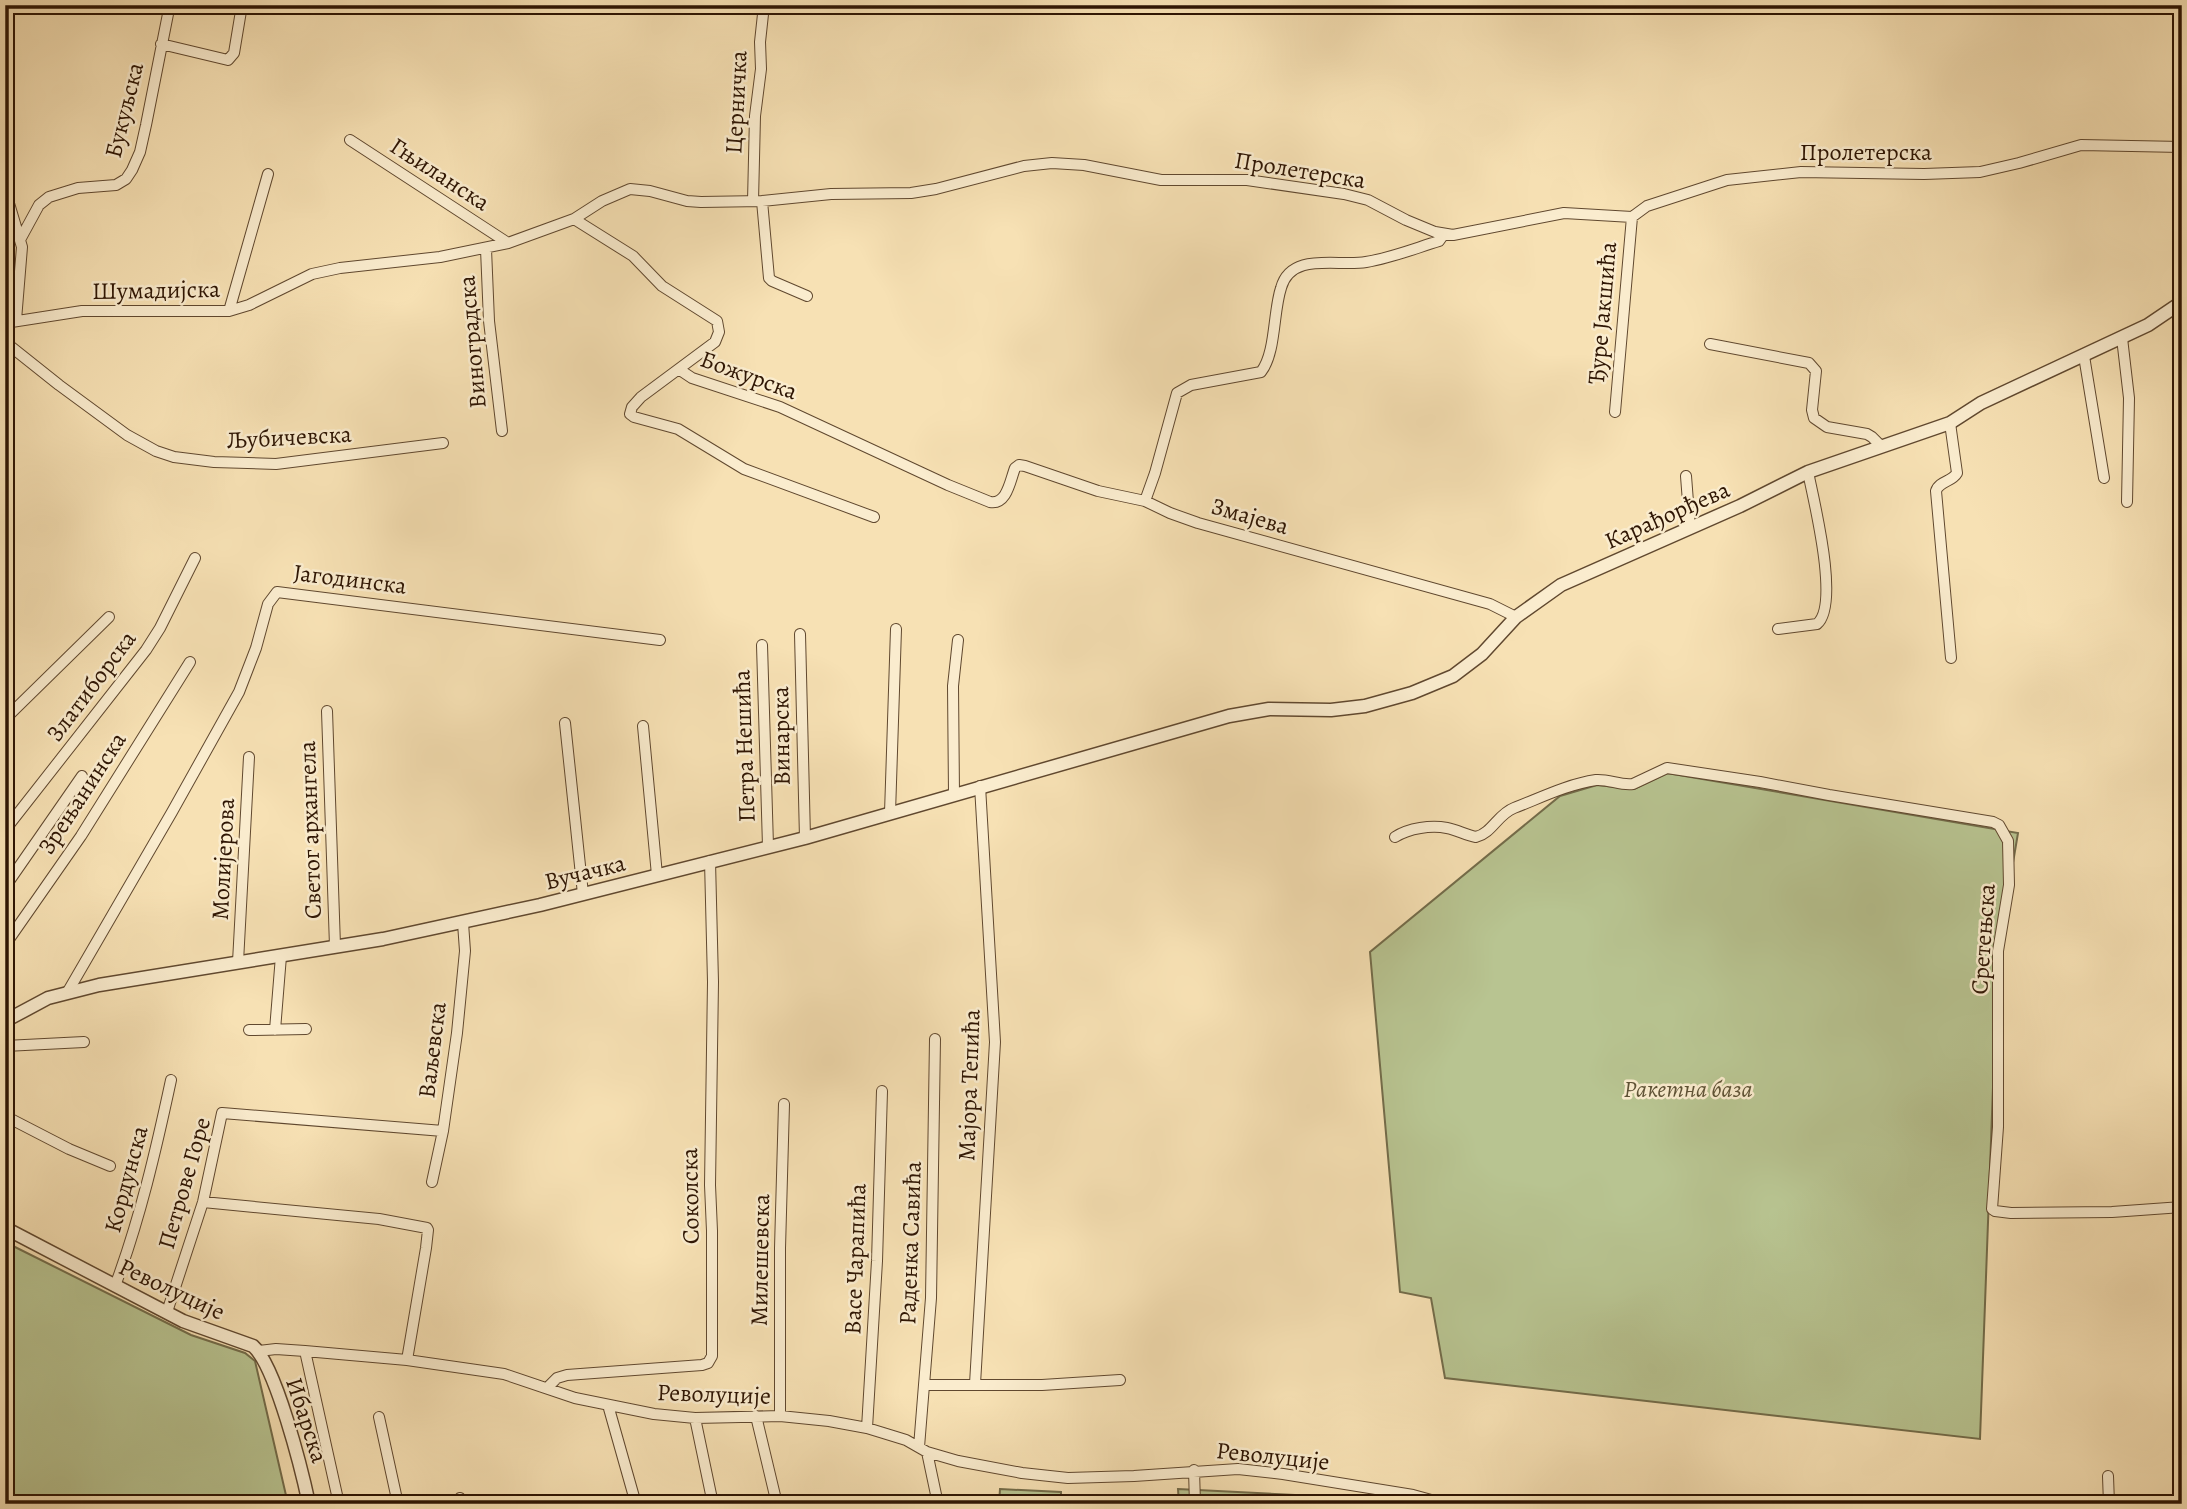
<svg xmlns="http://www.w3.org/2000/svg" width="2187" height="1509" font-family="Alegreya,serif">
<rect width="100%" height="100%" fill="#f7e1b4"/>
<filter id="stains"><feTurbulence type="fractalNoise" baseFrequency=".00286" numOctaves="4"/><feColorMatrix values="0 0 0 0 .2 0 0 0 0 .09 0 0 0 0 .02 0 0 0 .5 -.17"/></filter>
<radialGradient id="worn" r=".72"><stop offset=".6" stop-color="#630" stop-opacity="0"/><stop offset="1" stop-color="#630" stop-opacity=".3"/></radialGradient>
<path fill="#b8c491" stroke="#736c4a" stroke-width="2" d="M1667,773l351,60 -20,119 -18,487 -535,-61 -14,-80 -31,-6 -30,-340 190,-156 37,-11 37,4z
M5,1242l186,93 54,18 10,8 33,143h-283z
M1000,1489l61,3v12h-62z
M1178,1489l137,7 33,8h-169z"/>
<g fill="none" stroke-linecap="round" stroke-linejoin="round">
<defs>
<path id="minor" d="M161,44l67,16 6,-7 8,-48
M350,140l158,103
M5,190l17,57 -6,73
M753,201l2,-85 6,-47 -1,-27 4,-37
M762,201l7,77 3,3 35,15
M574,219l59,37 29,30 55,35 2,11 -4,10 -74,55 -9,10 -2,7 4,3 44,12 66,40 130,48
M21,238l18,-33 10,-8 29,-9 38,-3 10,-6 6,-9 8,-18 6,-27 22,-111
M486,249l3,72 13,110
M229,311l39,-137
M5,323l77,-12h147l20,-6 63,-31 28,-6 100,-11 68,-14 66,-24 28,-18 28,-12 20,2 37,10 14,1 61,-1 69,-7 80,-1 25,-4 88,-23 28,-3 32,2 77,15h86l97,14 24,6 38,20 29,12 18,3 111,-22 68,4 15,-11 80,-26 74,-8 123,2 56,-2 39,-9 62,-18 101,2
M2122,338l7,60 -2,104
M5,342l54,43 68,50 29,16 18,6 40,5 62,2 167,-21
M1710,344l99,19 7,8 -4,39 2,8 13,9 40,7 5,3 9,9
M2084,356l20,122
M680,370l12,8 88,29 168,78 42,17c17,3 20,-21 25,-34l4,-3 6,1 73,25 47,10 25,12 28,10 292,81 26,13
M1615,412l17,-195
M1950,423l7,50c-5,9 -18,8 -21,18l15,167
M1686,476l4,52
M1145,501l10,-28 22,-80 14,-8 70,-13c15,-19 12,-60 20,-84 10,-37 57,-21 85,-26 25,-4 50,-14 73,-21l5,-7
M1778,629l39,-5c23,-19 -3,-122 -9,-152
M800,634l5,204
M762,645l6,201
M327,711l8,235
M5,719l104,-102
M565,723l18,171
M643,726l14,149
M954,794l-1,-108 5,-46
M890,813l6,-184
M5,830l141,-180 14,-22 35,-70
M1395,837c14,-9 36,-12 52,-9 10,2 19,7 29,9 16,-4 22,-23 38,-29 26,-10 54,-24 82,-28 13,-1 25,6 37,4l34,-16 93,14 69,13 164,27 6,3 9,16 1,44 -11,66v176l-6,82 3,2 16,2 101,-1 70,-5
M5,887l77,-111
M5,945l76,-109 109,-174
M238,962l11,-205
M67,993l105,-181 67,-120 17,-44 12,-44 9,-12 383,48
M249,1030l57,-1
M275,1030l6,-74
M5,1046l79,-4
M5,1116l64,33 41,17
M432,1182l11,-51 14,-98 8,-82 -2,-28
M203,1202l176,17 48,9 1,2 -2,18 -19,112
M115,1286c25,-67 41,-136 56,-206
M167,1312l36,-110 19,-89 221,18
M259,1351l17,-2 29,2 102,9 97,14 71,24 79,16 41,4 85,-2 49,5 38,7 39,12 21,12 31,9 64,12 46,5 66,-2 104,-7 45,5 130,21 33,9
M305,1351l34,153
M975,1384l20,-342 -15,-256
M925,1385h117l78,-5
M547,1388l10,-10 10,-3 135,-10 6,-2 4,-7v-125l-2,-46 3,-203 -3,-121
M608,1405l28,99
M756,1416l21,88
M780,1416v-168l4,-144
M379,1417l19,87
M695,1418l18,86
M867,1428l10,-167 5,-170
M919,1447l12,-149 4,-259
M927,1452l11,52
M1194,1470l1,34
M2108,1476l1,28
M460,1498l1,6"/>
<path id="tertiary" d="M5,1021l43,-23 51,-13 284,-46 157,-34 265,-67 424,-122 40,-7 62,1 34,-4 47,-13 41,-17 29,-22 34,-37 45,-32 179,-79 68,-34 142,-49 31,-20 167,-78 34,-23
M5,1228l178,93 70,25c23,20 49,125 56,158"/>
</defs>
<use href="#minor" stroke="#60482f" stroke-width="12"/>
<use href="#tertiary" stroke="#60482f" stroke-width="15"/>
<use href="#minor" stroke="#faecce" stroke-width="10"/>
<use href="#tertiary" stroke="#faecce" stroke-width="12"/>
</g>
<g text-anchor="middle" stroke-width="5" stroke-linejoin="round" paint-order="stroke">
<g font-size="24" fill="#2e1503" stroke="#faecce">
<text transform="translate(736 102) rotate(-87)" y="8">Церничка</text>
<text transform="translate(124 110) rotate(-76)" y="8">Букуљска</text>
<text x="1866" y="160">Пролетерска</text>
<text transform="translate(1300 170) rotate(9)" y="8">Пролетерска</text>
<text transform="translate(440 174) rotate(33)" y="8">Гњиланска</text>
<text transform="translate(156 290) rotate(-1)" y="8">Шумадијска</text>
<text transform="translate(1602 313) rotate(-85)" y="8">Ђуре Јакшића</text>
<text transform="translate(472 342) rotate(-95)" y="8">Виноградска</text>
<text transform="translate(749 375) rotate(20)" y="8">Божурска</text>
<text transform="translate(289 437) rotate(-3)" y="8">Љубичевска</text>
<text transform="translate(1667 515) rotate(-24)" y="8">Карађорђева</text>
<text transform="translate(1250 516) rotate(16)" y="8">Змајева</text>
<text transform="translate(350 579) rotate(7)" y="8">Јагодинска</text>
<text transform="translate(91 686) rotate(-53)" y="8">Златиборска</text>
<text transform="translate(781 736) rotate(-91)" y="8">Винарска</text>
<text transform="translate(744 746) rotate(-92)" y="8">Петра Нешића</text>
<text transform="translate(82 793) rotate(-57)" y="8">Зрењанинска</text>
<text transform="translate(310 830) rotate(-92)" y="8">Светог архангела</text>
<text transform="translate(223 859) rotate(-87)" y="8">Молијерова</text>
<text transform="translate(585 872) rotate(-14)" y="8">Вучачка</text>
<text transform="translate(1983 939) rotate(-86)" y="8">Сретењска</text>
<text transform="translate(432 1050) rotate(-83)" y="8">Ваљевска</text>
<text transform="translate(969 1085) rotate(-88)" y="8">Мајора Тепића</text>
<text transform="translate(126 1179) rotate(-75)" y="8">Кордунска</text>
<text transform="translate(184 1183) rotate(-74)" y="8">Петрове Горе</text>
<text transform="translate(690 1196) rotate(-91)" y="8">Соколска</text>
<text transform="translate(910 1243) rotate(-88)" y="8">Раденка Савића</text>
<text transform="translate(855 1259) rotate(-88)" y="8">Васе Чарапића</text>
<text transform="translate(760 1260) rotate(-89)" y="8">Милешевска</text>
<text transform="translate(172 1289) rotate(25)" y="8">Револуције</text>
<text transform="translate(714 1394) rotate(2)" y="8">Револуције</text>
<text transform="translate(307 1420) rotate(72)" y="8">Ибарска</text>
<text transform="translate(1273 1456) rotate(6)" y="8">Револуције</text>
</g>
<g font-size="24" font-style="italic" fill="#5e5235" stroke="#faecce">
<text x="1688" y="1097">Ракетна база</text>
</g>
</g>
<rect width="2187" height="1509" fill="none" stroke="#f7e1b4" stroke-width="28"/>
<rect x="7" y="7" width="2173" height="1495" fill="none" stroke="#2e1503" stroke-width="3.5"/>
<rect x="14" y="14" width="2159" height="1481" fill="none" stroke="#2e1503" stroke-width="2"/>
<rect width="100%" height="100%" filter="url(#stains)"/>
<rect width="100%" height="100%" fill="url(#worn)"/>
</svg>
